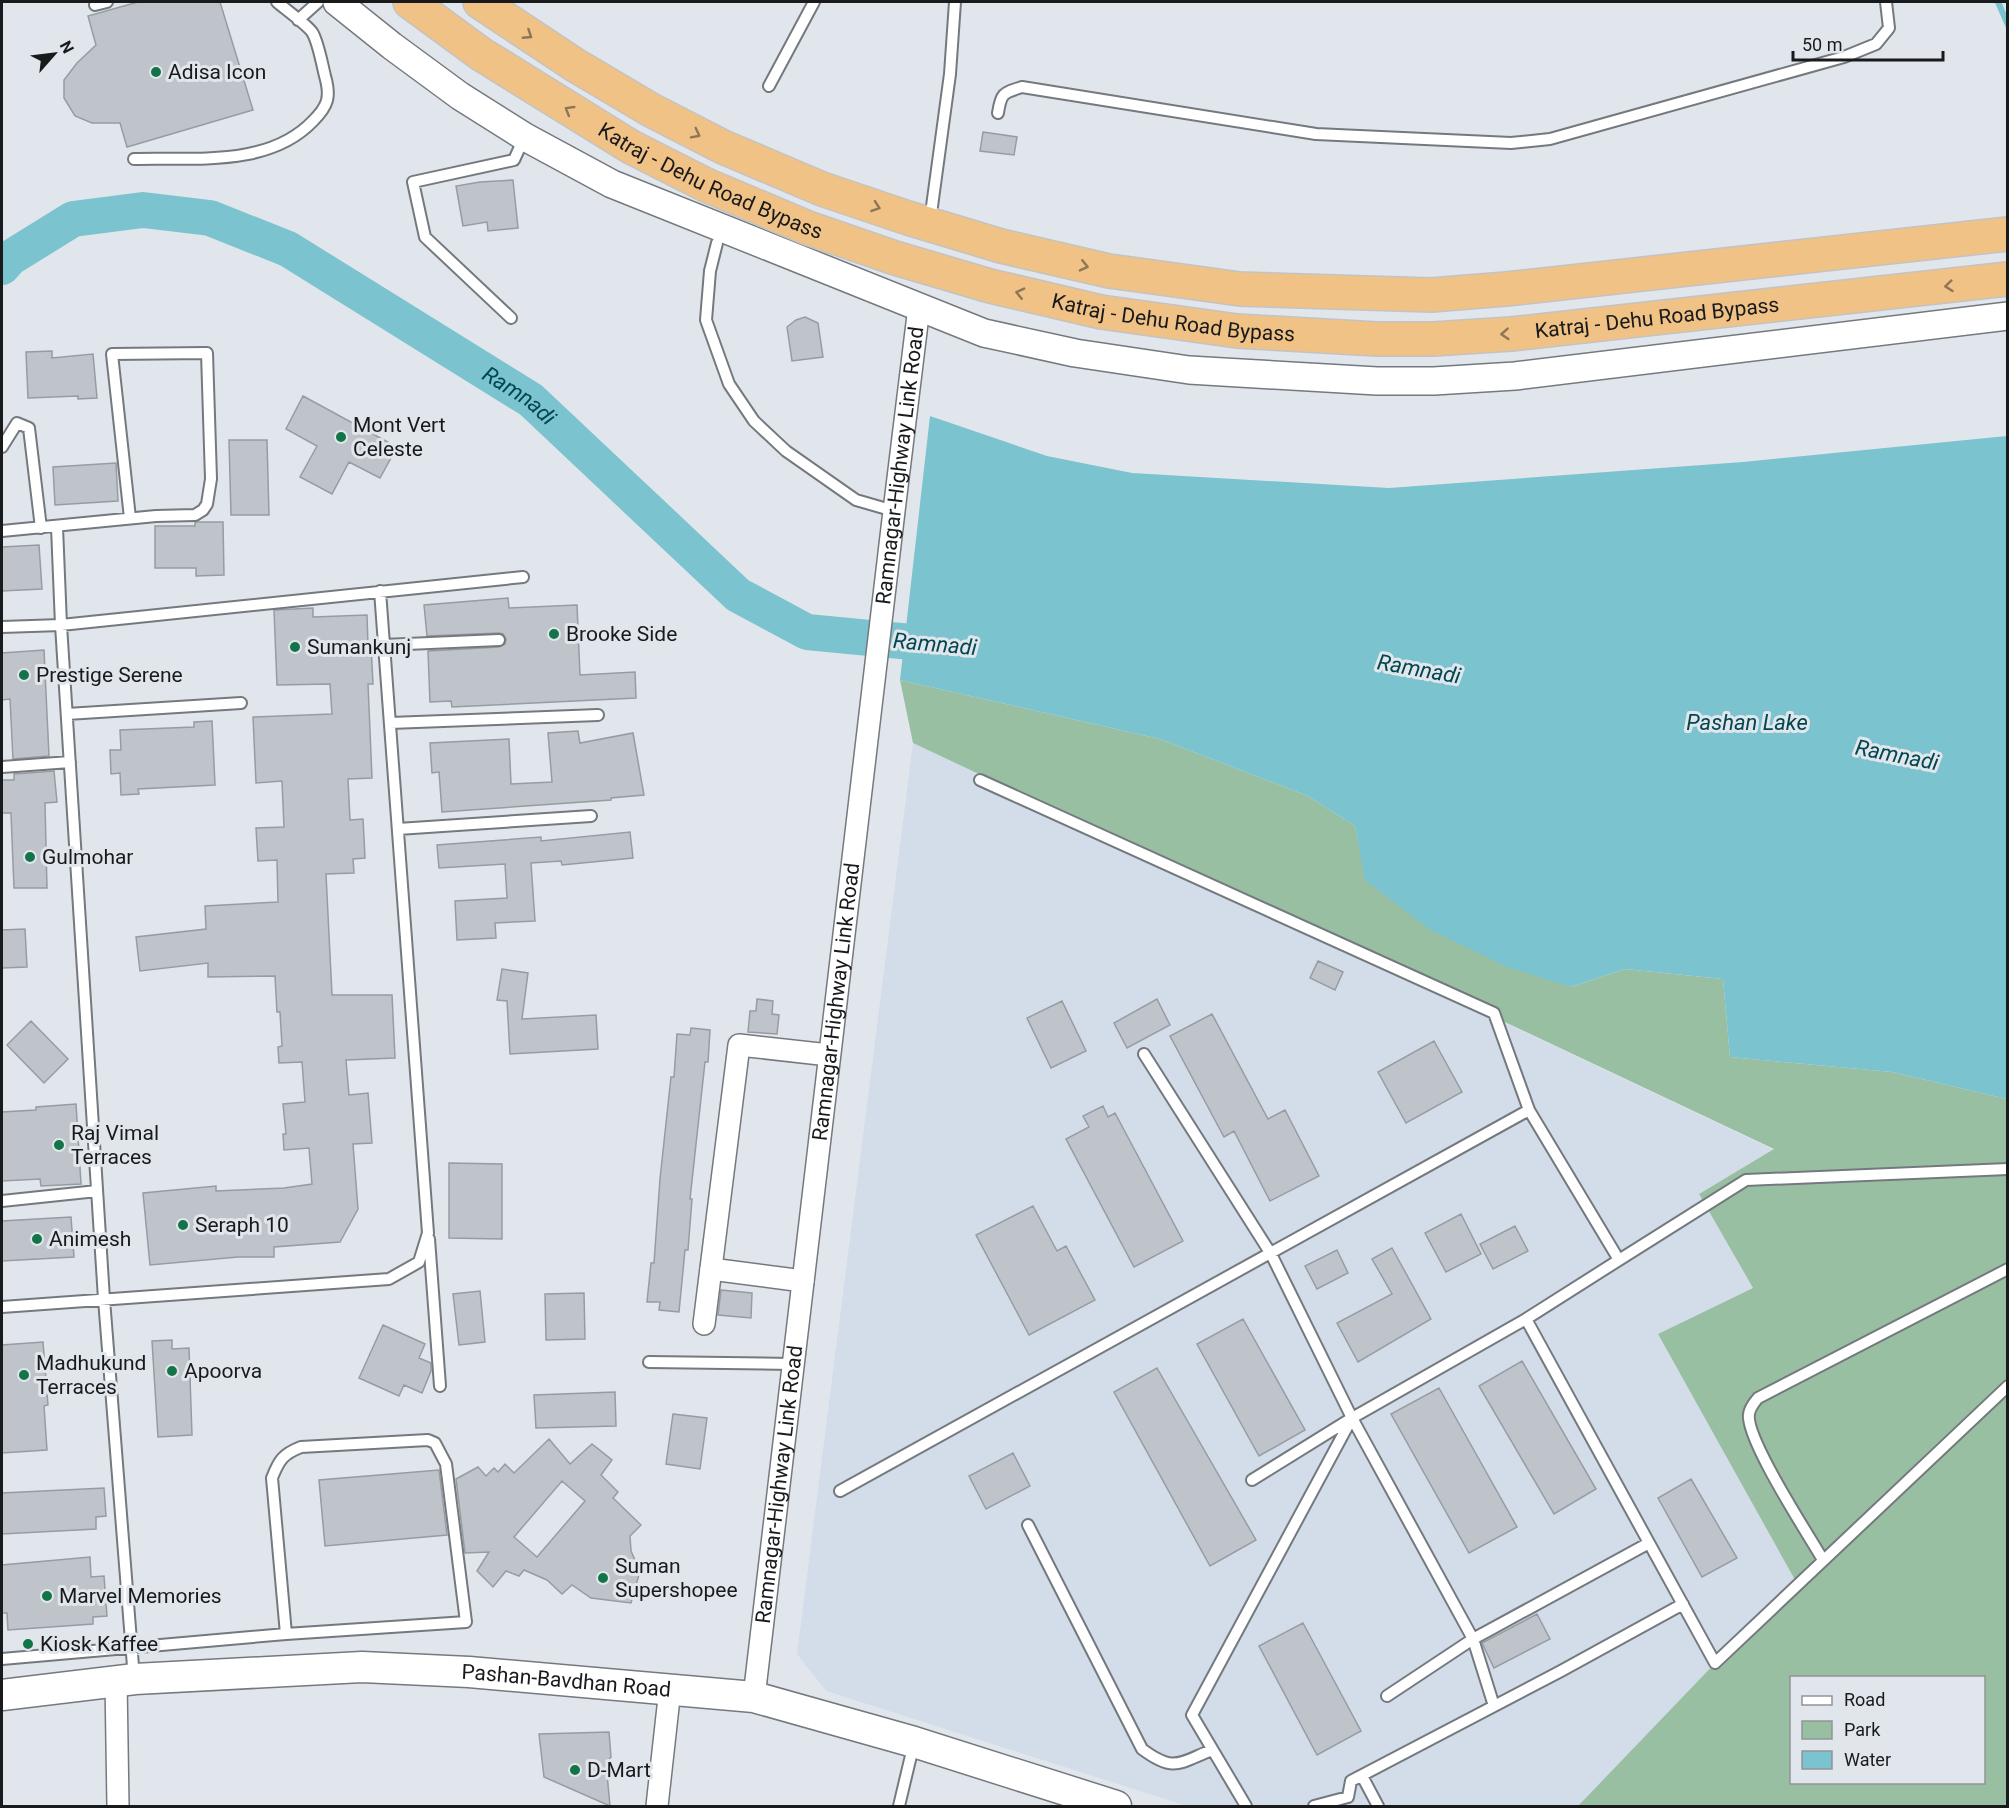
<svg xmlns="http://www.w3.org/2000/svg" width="2009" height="1808" font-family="Roboto,sans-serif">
<rect width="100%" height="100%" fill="#e1e6ec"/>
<path fill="#d3ddea" d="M 913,743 L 1774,1150 L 1699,1194 L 1753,1288 L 1658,1334 L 1795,1580 L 1578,1806 L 1187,1806 L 826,1691 L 797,1654 Z"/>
<path fill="#99bfa3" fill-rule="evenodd" d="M 900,680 L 1160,739 L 1308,796 L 1355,826 L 1366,880 L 1571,987 L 1625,969 L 1723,979 L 1730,1057 L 1892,1072 L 2007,1099 L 2007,1806 L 1578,1806 L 1795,1580 L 1658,1334 L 1753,1288 L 1699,1194 L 1774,1149 L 913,743 ZM 1792,1678 L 1984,1678 L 1984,1782 L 1792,1782 Z"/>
<path fill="#7bc3cf" d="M 930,416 L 1047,456 L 1132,473 L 1389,488 L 1743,462 L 2007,436 L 2007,1099 L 1892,1072 L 1730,1057 L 1723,979 L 1625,969 L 1571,987 L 1507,967 L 1429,929 L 1365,880 L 1355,826 L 1308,796 L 1160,739 L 900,680 Z"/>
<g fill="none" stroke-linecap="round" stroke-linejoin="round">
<path stroke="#7bc3cf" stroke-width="6" d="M 1998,2 L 2008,25"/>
<path stroke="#7bc3cf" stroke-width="36" id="s1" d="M 2,267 L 10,258 L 73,219 L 143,210 L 210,218 L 288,249 L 531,400 L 738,595 L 807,632 L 953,646"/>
</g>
<path fill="#bfc4ca" stroke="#979ca2" stroke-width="1.5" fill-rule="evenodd" d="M 138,2 L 220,2 L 253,110 L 127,147 L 120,123 L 92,123 L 75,116 L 64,98 L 64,80 L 77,63 L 96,45 L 88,16 Z
M 983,132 L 1017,137 L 1014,155 L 980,151 Z
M 513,180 L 518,228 L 488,231 L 487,222 L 463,226 L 456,186 L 480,182 Z
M 805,317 L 818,323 L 823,357 L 792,361 L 787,327 L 796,320 Z
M 52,351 L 52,358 L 93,354 L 97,398 L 78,399 L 78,396 L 28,398 L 26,352 Z
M 303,396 L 397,447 L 380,478 L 349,462 L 332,494 L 300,477 L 317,446 L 286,429 Z
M 229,440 L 267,440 L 269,515 L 231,515 Z
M 116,463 L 118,501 L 55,505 L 53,467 Z
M 195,522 L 223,522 L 224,575 L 196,576 L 196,568 L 155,568 L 155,526 L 195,526 Z
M 39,545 L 42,589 L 2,591 L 2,547 Z
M 508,598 L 509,608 L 577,605 L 580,675 L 635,672 L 636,698 L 452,707 L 451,701 L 430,702 L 428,651 L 499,647 L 505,644 L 506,639 L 503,634 L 499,633 L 427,636 L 424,605 Z
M 313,608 L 313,617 L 367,615 L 368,645 L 371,645 L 373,684 L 368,684 L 372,778 L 348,779 L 350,820 L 363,819 L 365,858 L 353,859 L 354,873 L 326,874 L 332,995 L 392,995 L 395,1058 L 346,1060 L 349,1095 L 368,1093 L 372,1143 L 353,1144 L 358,1209 L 340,1242 L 274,1247 L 274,1257 L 238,1257 L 150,1265 L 143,1193 L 216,1186 L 216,1191 L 284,1188 L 312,1184 L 309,1148 L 284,1150 L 283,1134 L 286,1134 L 283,1104 L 305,1102 L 302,1062 L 279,1063 L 278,1047 L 282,1046 L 280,1012 L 277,1012 L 275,976 L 208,977 L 208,963 L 140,971 L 136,937 L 206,929 L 205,906 L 278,902 L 277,860 L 258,861 L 256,828 L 284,827 L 282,781 L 256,783 L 253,717 L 332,714 L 330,684 L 277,685 L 274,610 Z
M 44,650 L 49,756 L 13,759 L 10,699 L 2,700 L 2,653 Z
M 212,721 L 215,785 L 138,789 L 139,794 L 121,795 L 120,773 L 111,774 L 110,750 L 121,750 L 120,730 L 194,727 L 194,722 Z
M 578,731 L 580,743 L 633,733 L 644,795 L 611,798 L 611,800 L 442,812 L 439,772 L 432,773 L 430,743 L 509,739 L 511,784 L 552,782 L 548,733 Z
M 54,771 L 57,802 L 45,803 L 47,888 L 14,888 L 11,813 L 2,813 L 2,780 L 14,780 L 14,774 Z
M 630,832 L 633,858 L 562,865 L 561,861 L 531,863 L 535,921 L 495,923 L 496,938 L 457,940 L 455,901 L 507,898 L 505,864 L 439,868 L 437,845 L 541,837 L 541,841 Z
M 25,929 L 27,967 L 2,968 L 2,930 Z
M 1318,961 L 1343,972 L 1335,990 L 1310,978 Z
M 502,969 L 528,973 L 522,1019 L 596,1015 L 598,1049 L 510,1054 L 507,1001 L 497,1000 Z
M 757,999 L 773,1001 L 772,1014 L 779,1015 L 777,1034 L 748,1032 L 750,1011 L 756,1011 Z
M 1157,999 L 1170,1025 L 1127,1048 L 1114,1023 Z
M 1062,1001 L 1086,1051 L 1051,1068 L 1027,1018 Z
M 1212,1014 L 1268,1119 L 1285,1110 L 1319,1176 L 1270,1201 L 1234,1131 L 1224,1137 L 1170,1036 Z
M 31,1021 L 68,1059 L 44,1083 L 7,1045 Z
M 691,1028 L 710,1030 L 708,1062 L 705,1062 L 690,1199 L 692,1199 L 688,1250 L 685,1250 L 679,1312 L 659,1310 L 660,1302 L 647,1302 L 651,1263 L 654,1263 L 660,1179 L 671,1077 L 674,1077 L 677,1034 L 690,1035 Z
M 1434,1041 L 1462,1092 L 1406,1123 L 1378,1072 Z
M 76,1104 L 81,1184 L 41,1186 L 40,1179 L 2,1181 L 2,1112 L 36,1110 L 36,1107 Z
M 1103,1106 L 1108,1117 L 1115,1113 L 1183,1241 L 1134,1267 L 1066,1139 L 1089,1127 L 1083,1116 Z
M 449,1163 L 502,1164 L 502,1239 L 449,1238 Z
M 1033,1206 L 1057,1251 L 1066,1246 L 1095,1300 L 1029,1335 L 976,1235 Z
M 1461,1214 L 1481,1254 L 1446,1272 L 1425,1233 Z
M 71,1217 L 74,1257 L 2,1261 L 2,1221 Z
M 1515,1226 L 1528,1251 L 1493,1269 L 1480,1244 Z
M 1392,1248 L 1431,1319 L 1358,1362 L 1337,1323 L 1392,1294 L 1372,1259 Z
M 1337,1250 L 1348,1273 L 1317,1289 L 1305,1266 Z
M 721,1290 L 752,1293 L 751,1318 L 718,1315 Z
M 480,1291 L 485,1342 L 459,1345 L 453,1294 Z
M 584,1293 L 585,1339 L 546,1340 L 545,1294 Z
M 1243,1319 L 1305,1430 L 1259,1456 L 1197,1344 Z
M 383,1325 L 425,1344 L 419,1358 L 431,1363 L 431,1371 L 422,1393 L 404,1385 L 399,1396 L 359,1378 Z
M 172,1340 L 172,1349 L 189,1348 L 192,1435 L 158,1437 L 152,1341 Z
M 43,1342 L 48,1405 L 44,1406 L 47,1450 L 2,1453 L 2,1345 Z
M 1522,1361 L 1596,1489 L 1554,1514 L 1479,1386 Z
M 1157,1368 L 1256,1540 L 1210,1566 L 1114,1392 Z
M 1439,1388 L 1517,1527 L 1469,1553 L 1391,1414 Z
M 615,1392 L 616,1426 L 536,1428 L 534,1395 Z
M 673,1414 L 707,1418 L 700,1469 L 666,1464 Z
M 549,1439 L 570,1464 L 592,1444 L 612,1460 L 601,1475 L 618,1492 L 613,1498 L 641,1525 L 630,1536 L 631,1551 L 640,1571 L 631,1603 L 591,1598 L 572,1585 L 562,1594 L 547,1580 L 524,1570 L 519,1576 L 506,1571 L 493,1587 L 477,1571 L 489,1552 L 465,1553 L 456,1479 L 478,1467 L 486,1476 L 494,1468 L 498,1472 L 505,1464 L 514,1473 ZM 562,1481 L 585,1501 L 537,1557 L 514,1537 Z
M 1013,1453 L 1030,1486 L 986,1509 L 969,1476 Z
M 439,1470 L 447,1535 L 325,1546 L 319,1480 Z
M 1691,1479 L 1737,1558 L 1702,1577 L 1658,1498 Z
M 104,1488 L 106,1516 L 96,1517 L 96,1529 L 2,1534 L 2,1493 Z
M 90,1557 L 91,1577 L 104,1576 L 107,1616 L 93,1617 L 93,1624 L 8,1630 L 7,1613 L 2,1613 L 2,1565 Z
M 1537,1614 L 1550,1639 L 1494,1668 L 1482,1643 Z
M 1303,1623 L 1361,1731 L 1317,1755 L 1259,1646 Z
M 609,1732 L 611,1757 L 606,1763 L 610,1806 L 544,1777 L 539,1734 Z"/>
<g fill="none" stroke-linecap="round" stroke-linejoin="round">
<defs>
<path id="service" d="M 95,5 L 107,2
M 298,20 L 318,2
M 769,86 L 814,2
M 998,113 C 1001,93 1003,93 1022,87 L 1316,134 L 1511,143 L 1550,139 L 1844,57 L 1876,44 L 1889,28 L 1886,2
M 134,159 C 193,157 268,168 313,121 C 328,106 331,97 325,76 C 322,64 318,41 312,32 C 306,24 285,9 277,2
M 930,221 L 950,74 L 955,2
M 717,243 L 710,271 L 706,320 L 729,384 L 754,421 L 786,451 L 856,500 L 894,511
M 511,318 L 425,237 L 413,182 L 514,160 L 524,138
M 2,447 L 17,423 L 29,428 L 41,528
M 57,527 L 61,625 L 104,1299 L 134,1679
M 2,531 L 156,516 L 195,515 L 203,510 L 207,504 L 211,479 L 207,353 L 112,354 L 130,518
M 2,627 L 61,625 L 523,577
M 384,645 L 499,640
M 67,714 L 241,703
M 390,723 L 598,715
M 2,767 L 70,762
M 980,780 L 1494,1013 L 1529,1110 L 1619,1260 L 1746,1180 L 2008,1169
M 398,829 L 591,816
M 1144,1054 L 1271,1254 L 1352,1418 L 1473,1639 L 1494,1706
M 2,1201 L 97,1191
M 429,1239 L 440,1386
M 2,1307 L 389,1279 L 419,1262 L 428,1233 L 380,591
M 1526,1319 L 1715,1663 L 2008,1386
M 649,1362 L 793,1364
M 1252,1480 L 1352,1418 L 1526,1319 L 1619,1260
M 840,1491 L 1529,1110
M 1028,1525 L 1142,1749 C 1174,1773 1179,1763 1212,1750
M 1823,1560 C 1808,1534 1745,1438 1749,1414 C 1750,1407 1754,1403 1758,1398 L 2008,1269
M 2,1659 L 286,1634 L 466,1622 L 446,1464 L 435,1443 L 428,1440 L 301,1447 C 283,1454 279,1460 272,1478 L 286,1634
M 1387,1696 L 1473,1639 L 1649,1543
M 1362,1776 L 1378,1806
M 899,1806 L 914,1743
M 1246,1806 L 1192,1715 L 1352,1418
M 1314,1806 L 1348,1797 L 1351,1781 L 1561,1671 L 1683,1604"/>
<g id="minor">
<path d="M 711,1269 L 803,1281"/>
<path d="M 704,1324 L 739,1045 L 829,1055"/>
<path d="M 116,1681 L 118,1806"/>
<path id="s2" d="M 754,1697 L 894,511 L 919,307"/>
<path d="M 657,1806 L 670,1689"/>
</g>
<path id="tertiary" d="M 337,2 L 392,46 L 460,96 L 525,137 L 612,184 L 984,333 L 1075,353 L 1189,370 L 1377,381 L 1434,381 L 1515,376 L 2008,316"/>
<g id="secondary">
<path id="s3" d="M 2,1695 L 135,1679 L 362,1667 L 469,1672 L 754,1697 L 914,1742 L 1116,1806"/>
</g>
<g id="trunk">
<path id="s4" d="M 410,2 L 481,54 L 631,147 L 706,185 L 808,228 L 895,258 L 990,286 L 1101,312 L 1237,331 L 1377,339 L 1433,339 L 1511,334 L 2008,279"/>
<path d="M 480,2 L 575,65 L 651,110 L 723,147 L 822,189 L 908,218 L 1001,246 L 1109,271 L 1240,289 L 1431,295 L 1506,289 L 2008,234"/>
</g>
</defs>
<use href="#service" stroke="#74797e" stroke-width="14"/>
<use href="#minor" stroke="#74797e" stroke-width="24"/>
<use href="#tertiary" stroke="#74797e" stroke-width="30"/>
<use href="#secondary" stroke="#74797e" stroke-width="33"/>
<use href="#trunk" stroke="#c3c3c4" stroke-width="36"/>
<use href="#service" stroke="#fff" stroke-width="10"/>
<use href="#minor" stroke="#fff" stroke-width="21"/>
<use href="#tertiary" stroke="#fff" stroke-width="27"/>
<use href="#secondary" stroke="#fff" stroke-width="30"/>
<use href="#trunk" stroke="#f0c286" stroke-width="33"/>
</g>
<defs><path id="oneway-chevron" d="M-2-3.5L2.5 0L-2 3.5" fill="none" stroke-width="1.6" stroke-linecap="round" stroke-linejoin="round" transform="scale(1.5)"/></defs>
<g stroke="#8f7656">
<use href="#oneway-chevron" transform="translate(528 35) rotate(33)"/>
<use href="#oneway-chevron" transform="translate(569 110) rotate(-149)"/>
<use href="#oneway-chevron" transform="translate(696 134) rotate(27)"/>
<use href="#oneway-chevron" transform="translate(876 207) rotate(19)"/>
<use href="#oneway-chevron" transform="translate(1084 266) rotate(13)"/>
<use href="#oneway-chevron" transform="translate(1949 286) rotate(174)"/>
<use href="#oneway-chevron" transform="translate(1020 293) rotate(-167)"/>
<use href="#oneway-chevron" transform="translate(1505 334) rotate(176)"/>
</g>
<g fill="#147449" stroke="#e1e6ec" stroke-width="2">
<circle cx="156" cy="72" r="6"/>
<circle cx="341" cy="437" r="6"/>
<circle cx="554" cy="634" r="6"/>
<circle cx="295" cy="647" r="6"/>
<circle cx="24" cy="675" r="6"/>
<circle cx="30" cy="857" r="6"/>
<circle cx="59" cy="1145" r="6"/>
<circle cx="183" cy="1225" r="6"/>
<circle cx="37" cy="1239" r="6"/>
<circle cx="172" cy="1371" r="6"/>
<circle cx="24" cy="1375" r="6"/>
<circle cx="603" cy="1578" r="6"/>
<circle cx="47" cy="1596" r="6"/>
<circle cx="28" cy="1644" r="6"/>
<circle cx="575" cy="1770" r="6"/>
</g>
<g text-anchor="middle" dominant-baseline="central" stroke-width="6" stroke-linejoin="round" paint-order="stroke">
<g font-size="21" fill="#181a1c" stroke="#e1e6ec" text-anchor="start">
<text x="168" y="72">Adisa Icon</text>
<text x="353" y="425">Mont Vert<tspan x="353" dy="24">Celeste</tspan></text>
<text x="566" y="634">Brooke Side</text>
<text x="307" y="647">Sumankunj</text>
<text x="36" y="675">Prestige Serene</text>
<text x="42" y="857">Gulmohar</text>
<text x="71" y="1133">Raj Vimal<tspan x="71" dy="24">Terraces</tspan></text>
<text x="195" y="1225">Seraph 10</text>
<text x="49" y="1239">Animesh</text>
<text x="36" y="1363">Madhukund<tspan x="36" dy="24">Terraces</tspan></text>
<text x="184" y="1371">Apoorva</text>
<text x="615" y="1566">Suman<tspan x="615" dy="24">Supershopee</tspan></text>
<text x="59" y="1596">Marvel Memories</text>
<text x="40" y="1644">Kiosk Kaffee</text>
<text x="587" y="1770">D-Mart</text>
</g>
<g font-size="21" fill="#181a1c" stroke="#e1e6ec">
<text stroke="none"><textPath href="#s4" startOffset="351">Katraj - Dehu Road Bypass</textPath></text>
<text stroke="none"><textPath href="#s4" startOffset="837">Katraj - Dehu Road Bypass</textPath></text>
<text stroke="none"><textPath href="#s4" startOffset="1323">Katraj - Dehu Road Bypass</textPath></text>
<text stroke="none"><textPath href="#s2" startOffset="1240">Ramnagar-Highway Link Road</textPath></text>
<text stroke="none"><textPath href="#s2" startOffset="700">Ramnagar-Highway Link Road</textPath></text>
<text stroke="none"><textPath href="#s2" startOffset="214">Ramnagar-Highway Link Road</textPath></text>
<text stroke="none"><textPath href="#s3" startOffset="566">Pashan-Bavdhan Road</textPath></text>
</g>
<g font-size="22" font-style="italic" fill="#024750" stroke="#e1e6ec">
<text stroke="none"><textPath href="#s1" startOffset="582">Ramnadi</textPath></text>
<text transform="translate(935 644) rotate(5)">Ramnadi</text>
<text transform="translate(1419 669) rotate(10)">Ramnadi</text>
<text x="1747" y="722">Pashan Lake</text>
<text transform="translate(1897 755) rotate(11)">Ramnadi</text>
</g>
</g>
<rect width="2009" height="1808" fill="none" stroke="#181a1c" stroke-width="6"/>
<rect x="1790" y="1676" width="195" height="108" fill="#e1e6ec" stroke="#919499" stroke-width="1.5"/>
<rect x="1802" y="1696" width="30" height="9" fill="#ffffff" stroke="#919499" stroke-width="1.5"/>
<text x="1844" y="1706" font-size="18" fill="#181a1c">Road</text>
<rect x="1802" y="1721" width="30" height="18" fill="#99bfa3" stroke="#919499" stroke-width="1.5"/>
<text x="1844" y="1736" font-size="18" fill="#181a1c">Park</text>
<rect x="1802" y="1751" width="30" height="18" fill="#7bc3cf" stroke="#919499" stroke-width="1.5"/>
<text x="1844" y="1766" font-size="18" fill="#181a1c">Water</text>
<g transform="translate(54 54) rotate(62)" stroke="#e1e6ec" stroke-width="4.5" paint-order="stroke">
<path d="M0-4.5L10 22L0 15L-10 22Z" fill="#181a1c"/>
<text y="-9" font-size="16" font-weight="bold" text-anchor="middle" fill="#181a1c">N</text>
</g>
<path d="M1793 51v9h150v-9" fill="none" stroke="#181a1c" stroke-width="3"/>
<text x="1802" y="51" font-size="18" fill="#181a1c" stroke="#e1e6ec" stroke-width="4.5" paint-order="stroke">50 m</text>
</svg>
